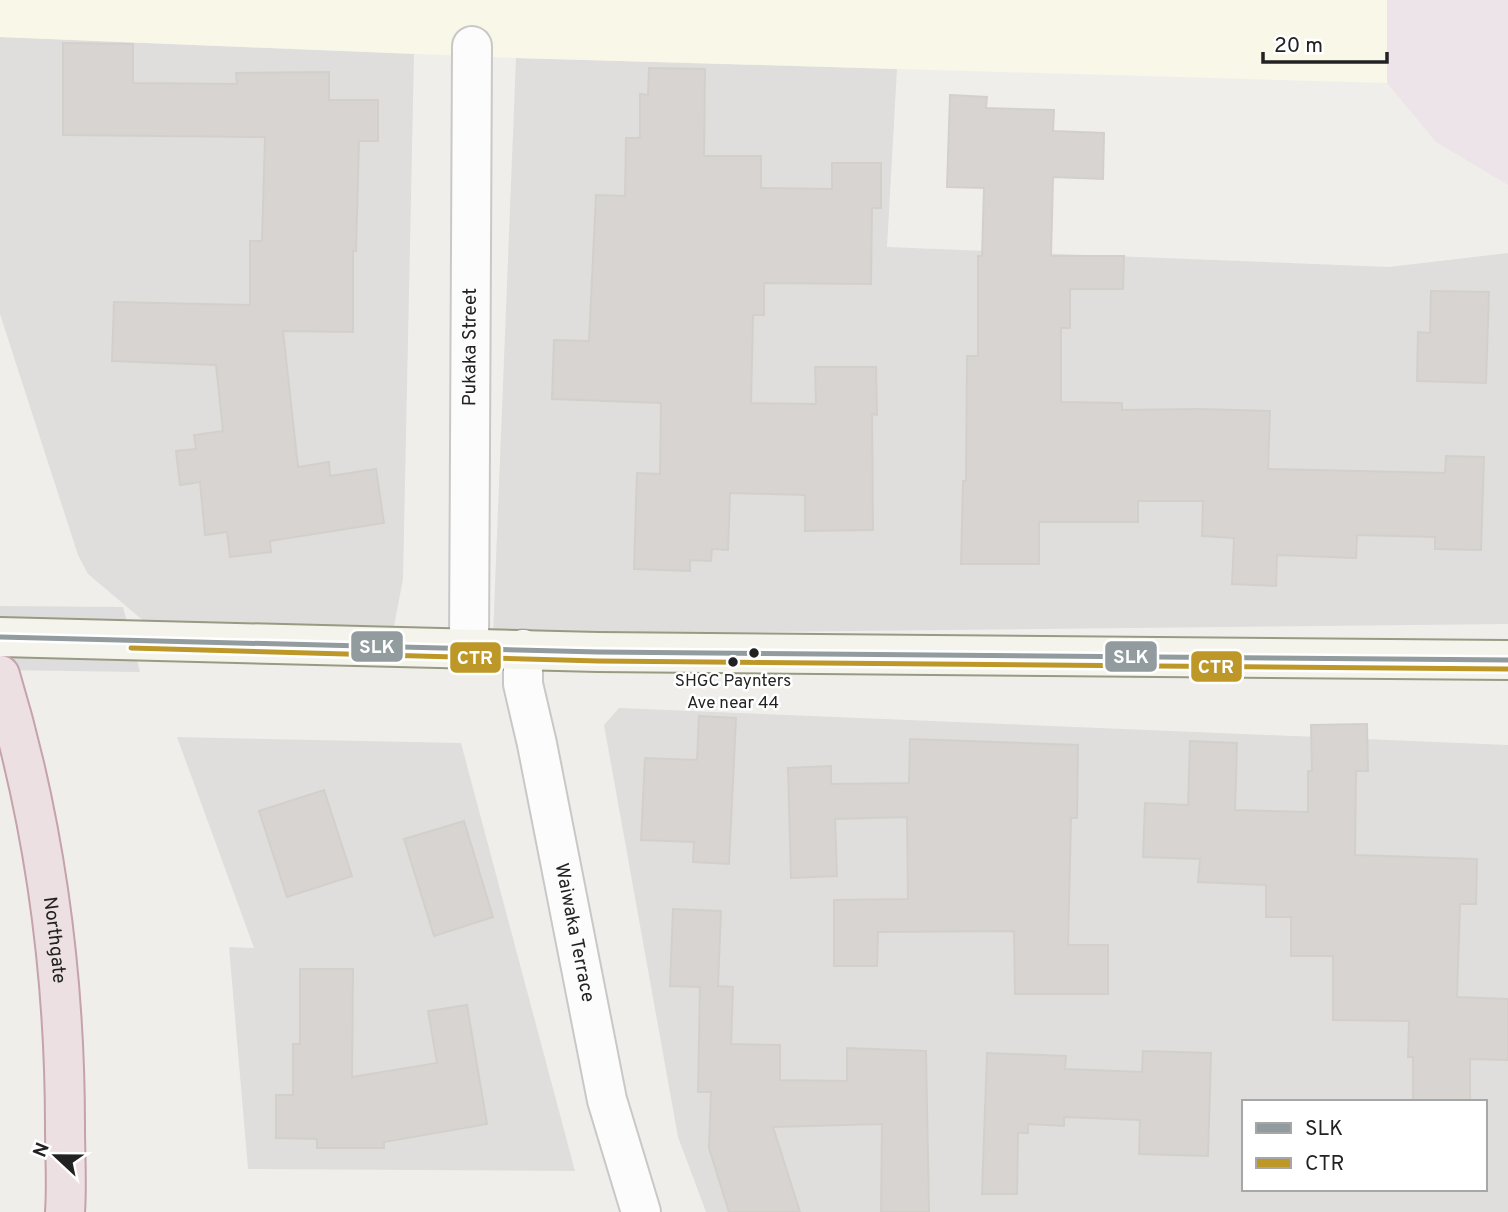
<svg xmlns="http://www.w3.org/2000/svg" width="1508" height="1212" font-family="Overpass,sans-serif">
<rect width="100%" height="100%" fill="#f0eeeb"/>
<path fill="#dfdedc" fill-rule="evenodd" d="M 0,37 L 414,54 L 403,579 L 394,626 L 145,622 L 88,574 L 78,555 L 0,314 Z
M 516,58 L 897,69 L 887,247 L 1389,267 L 1508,253 L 1508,624 L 493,635 Z
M 619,708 L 1508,745 L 1508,1212 L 706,1212 L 678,1137 L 604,725 ZM 1244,1102 L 1485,1102 L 1485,1189 L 1244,1189 Z
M 177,737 L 461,743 L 575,1171 L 248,1169 L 229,947 L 254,948 Z"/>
<path fill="#ede4e9" d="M 1387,0 L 1508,0 L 1508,185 L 1436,142 L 1387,83 Z"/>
<path fill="#f8f7e8" d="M 0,0 L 1387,0 L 1387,83 L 516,58 L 0,37 Z"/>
<path fill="#dedddd" d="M 0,606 L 123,607 L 140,672 L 0,670 Z"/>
<path fill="#d7d4d2" stroke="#d3d0cc" stroke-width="2" d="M 63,43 L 133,44 L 133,83 L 237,84 L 236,73 L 329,72 L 329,100 L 378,100 L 378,141 L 359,141 L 356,251 L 353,251 L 353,332 L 283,331 L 298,467 L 329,462 L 330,476 L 376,469 L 384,523 L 270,541 L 271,552 L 230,557 L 227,532 L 205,535 L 200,482 L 180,485 L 176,451 L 196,449 L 194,435 L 223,431 L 216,365 L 112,361 L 114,302 L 250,305 L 250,241 L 262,241 L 265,137 L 63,135 Z
M 649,68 L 705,69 L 704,156 L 761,156 L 761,188 L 832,189 L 832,163 L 881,163 L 881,208 L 872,208 L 871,284 L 764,283 L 764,315 L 753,315 L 751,403 L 816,404 L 815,367 L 876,367 L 877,415 L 872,414 L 873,530 L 805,531 L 805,495 L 730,493 L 728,550 L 712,549 L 711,561 L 690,560 L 690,571 L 634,569 L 637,473 L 660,474 L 661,403 L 552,399 L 554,340 L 589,341 L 596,195 L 625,196 L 626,138 L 640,138 L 640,94 L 648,95 Z
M 950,95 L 987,97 L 986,108 L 1054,110 L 1053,131 L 1104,133 L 1103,179 L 1053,177 L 1051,256 L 1124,256 L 1123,289 L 1070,289 L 1070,328 L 1061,328 L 1061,402 L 1122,403 L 1122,410 L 1199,409 L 1270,411 L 1268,469 L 1445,473 L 1446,456 L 1484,457 L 1481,550 L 1435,549 L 1435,537 L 1357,535 L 1356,558 L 1277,555 L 1276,586 L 1232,584 L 1234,538 L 1202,536 L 1203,501 L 1138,501 L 1138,522 L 1039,522 L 1039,564 L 961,564 L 963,481 L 966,481 L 967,356 L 978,356 L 978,256 L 982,256 L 984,188 L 947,187 Z
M 1431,291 L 1489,292 L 1486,383 L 1417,381 L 1418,332 L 1430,333 Z
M 699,716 L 736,718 L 729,864 L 693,862 L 694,842 L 641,840 L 645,758 L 697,760 Z
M 1367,724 L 1368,771 L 1356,771 L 1355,855 L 1477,859 L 1476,904 L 1460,904 L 1457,997 L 1508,999 L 1508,1060 L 1470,1059 L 1470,1102 L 1413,1102 L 1413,1057 L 1408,1057 L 1409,1021 L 1333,1020 L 1333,956 L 1291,956 L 1291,917 L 1266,917 L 1266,885 L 1198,882 L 1200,859 L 1143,857 L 1145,803 L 1188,805 L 1190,741 L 1237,743 L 1235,810 L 1308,812 L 1308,771 L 1312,771 L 1311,725 Z
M 910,739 L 1078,745 L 1077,818 L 1071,818 L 1068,945 L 1108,945 L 1108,994 L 1015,994 L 1014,931 L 878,932 L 877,966 L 834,966 L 834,900 L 908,899 L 907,817 L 835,819 L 837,876 L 791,878 L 788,768 L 831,766 L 831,784 L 909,783 Z
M 324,790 L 352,876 L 287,897 L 259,811 Z
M 464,821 L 493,917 L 434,936 L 404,839 Z
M 673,909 L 721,911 L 718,986 L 733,987 L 731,1044 L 780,1045 L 780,1080 L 847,1081 L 847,1048 L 926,1051 L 929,1212 L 881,1212 L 882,1124 L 773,1127 L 800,1212 L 729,1212 L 709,1148 L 711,1092 L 698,1092 L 700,987 L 670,986 Z
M 300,969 L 353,969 L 352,1077 L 437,1063 L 428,1011 L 467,1005 L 487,1124 L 384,1142 L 384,1148 L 317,1148 L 317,1139 L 276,1138 L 276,1095 L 293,1095 L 293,1044 L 300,1044 Z
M 1143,1051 L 1211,1053 L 1208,1156 L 1139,1154 L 1140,1120 L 1064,1117 L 1064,1126 L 1028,1124 L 1028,1133 L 1018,1133 L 1017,1194 L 982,1194 L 987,1053 L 1066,1056 L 1065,1069 L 1142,1072 Z"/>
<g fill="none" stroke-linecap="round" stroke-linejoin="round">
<defs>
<g id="street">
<path id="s1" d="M 469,648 L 472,46"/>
<path id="s2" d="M 523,649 L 523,684 L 537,744 L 607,1100 L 641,1212"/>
</g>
<path id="secondary" d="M 0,637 L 598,652 L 1508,660"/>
<g id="highway">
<path id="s3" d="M 0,675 C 44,820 65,975 65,1127 C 65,1155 67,1184 65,1212"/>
</g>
</defs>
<use href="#street" stroke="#c9c8c7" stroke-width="42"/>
<use href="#secondary" stroke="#999a82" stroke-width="42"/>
<use href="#highway" stroke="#c5a2ac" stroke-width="42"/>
<use href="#street" stroke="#fdfcfc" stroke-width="38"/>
<use href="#secondary" stroke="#f4f4ed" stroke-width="38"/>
<use href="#highway" stroke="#ece0e2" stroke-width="38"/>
<defs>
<path id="bus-1" d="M 0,637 L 598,652 L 1508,660"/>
<path id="bus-2" d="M 131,648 L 598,661 L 1508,669"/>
</defs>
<use href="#bus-1" stroke="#fff" stroke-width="10"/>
<use href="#bus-2" stroke="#fff" stroke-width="10"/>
<use href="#bus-1" stroke="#929b9d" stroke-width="5"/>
<use href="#bus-2" stroke="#bd9829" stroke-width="5"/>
</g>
<g fill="#222" stroke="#fff" stroke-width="2.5">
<circle cx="754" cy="653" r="6"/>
<circle cx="733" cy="662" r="6"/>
</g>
<g text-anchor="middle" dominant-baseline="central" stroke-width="5" stroke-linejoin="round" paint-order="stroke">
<g font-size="17" fill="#222" stroke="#fff">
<text x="733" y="682">SHGC Paynters<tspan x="733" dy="22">Ave near 44</tspan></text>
</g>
<g font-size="19" fill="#222" stroke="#fff">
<text stroke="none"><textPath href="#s1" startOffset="301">Pukaka Street</textPath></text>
<text stroke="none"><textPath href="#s2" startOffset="289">Waiwaka Terrace</textPath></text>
<text stroke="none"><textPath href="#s3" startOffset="271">Northgate</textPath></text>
</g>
</g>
<g stroke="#fff" stroke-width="2.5">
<rect x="350" y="630" width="54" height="33" rx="7" fill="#929b9d"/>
<rect x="1104" y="640" width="54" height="33" rx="7" fill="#929b9d"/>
<rect x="449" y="641" width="53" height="33" rx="7" fill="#bd9829"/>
<rect x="1190" y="650" width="53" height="33" rx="7" fill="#bd9829"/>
</g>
<g font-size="19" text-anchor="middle" font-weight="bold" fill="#fff">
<text x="377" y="653">SLK</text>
<text x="1131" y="663">SLK</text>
<text x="475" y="664">CTR</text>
<text x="1216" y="673">CTR</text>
</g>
<rect x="1242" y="1100" width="245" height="91" fill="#ffffff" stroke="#a7a7a7" stroke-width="2"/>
<rect x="1256" y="1123" width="35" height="10" fill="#929b9d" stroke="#a7a7a7" stroke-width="2"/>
<text x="1305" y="1135" font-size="21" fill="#222222">SLK</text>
<rect x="1256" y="1158" width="35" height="10" fill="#bd9829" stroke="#a7a7a7" stroke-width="2"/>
<text x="1305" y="1170" font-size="21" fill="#222222">CTR</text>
<g transform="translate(56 1156) rotate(292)" stroke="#ffffff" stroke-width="5" paint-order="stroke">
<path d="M0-5L12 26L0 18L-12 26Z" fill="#222222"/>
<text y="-10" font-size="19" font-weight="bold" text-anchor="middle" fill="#222222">N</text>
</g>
<path d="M1263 52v10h124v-10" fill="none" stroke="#222222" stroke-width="3.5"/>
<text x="1274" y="52" font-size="21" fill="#222222" stroke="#ffffff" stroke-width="5" paint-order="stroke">20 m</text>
</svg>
